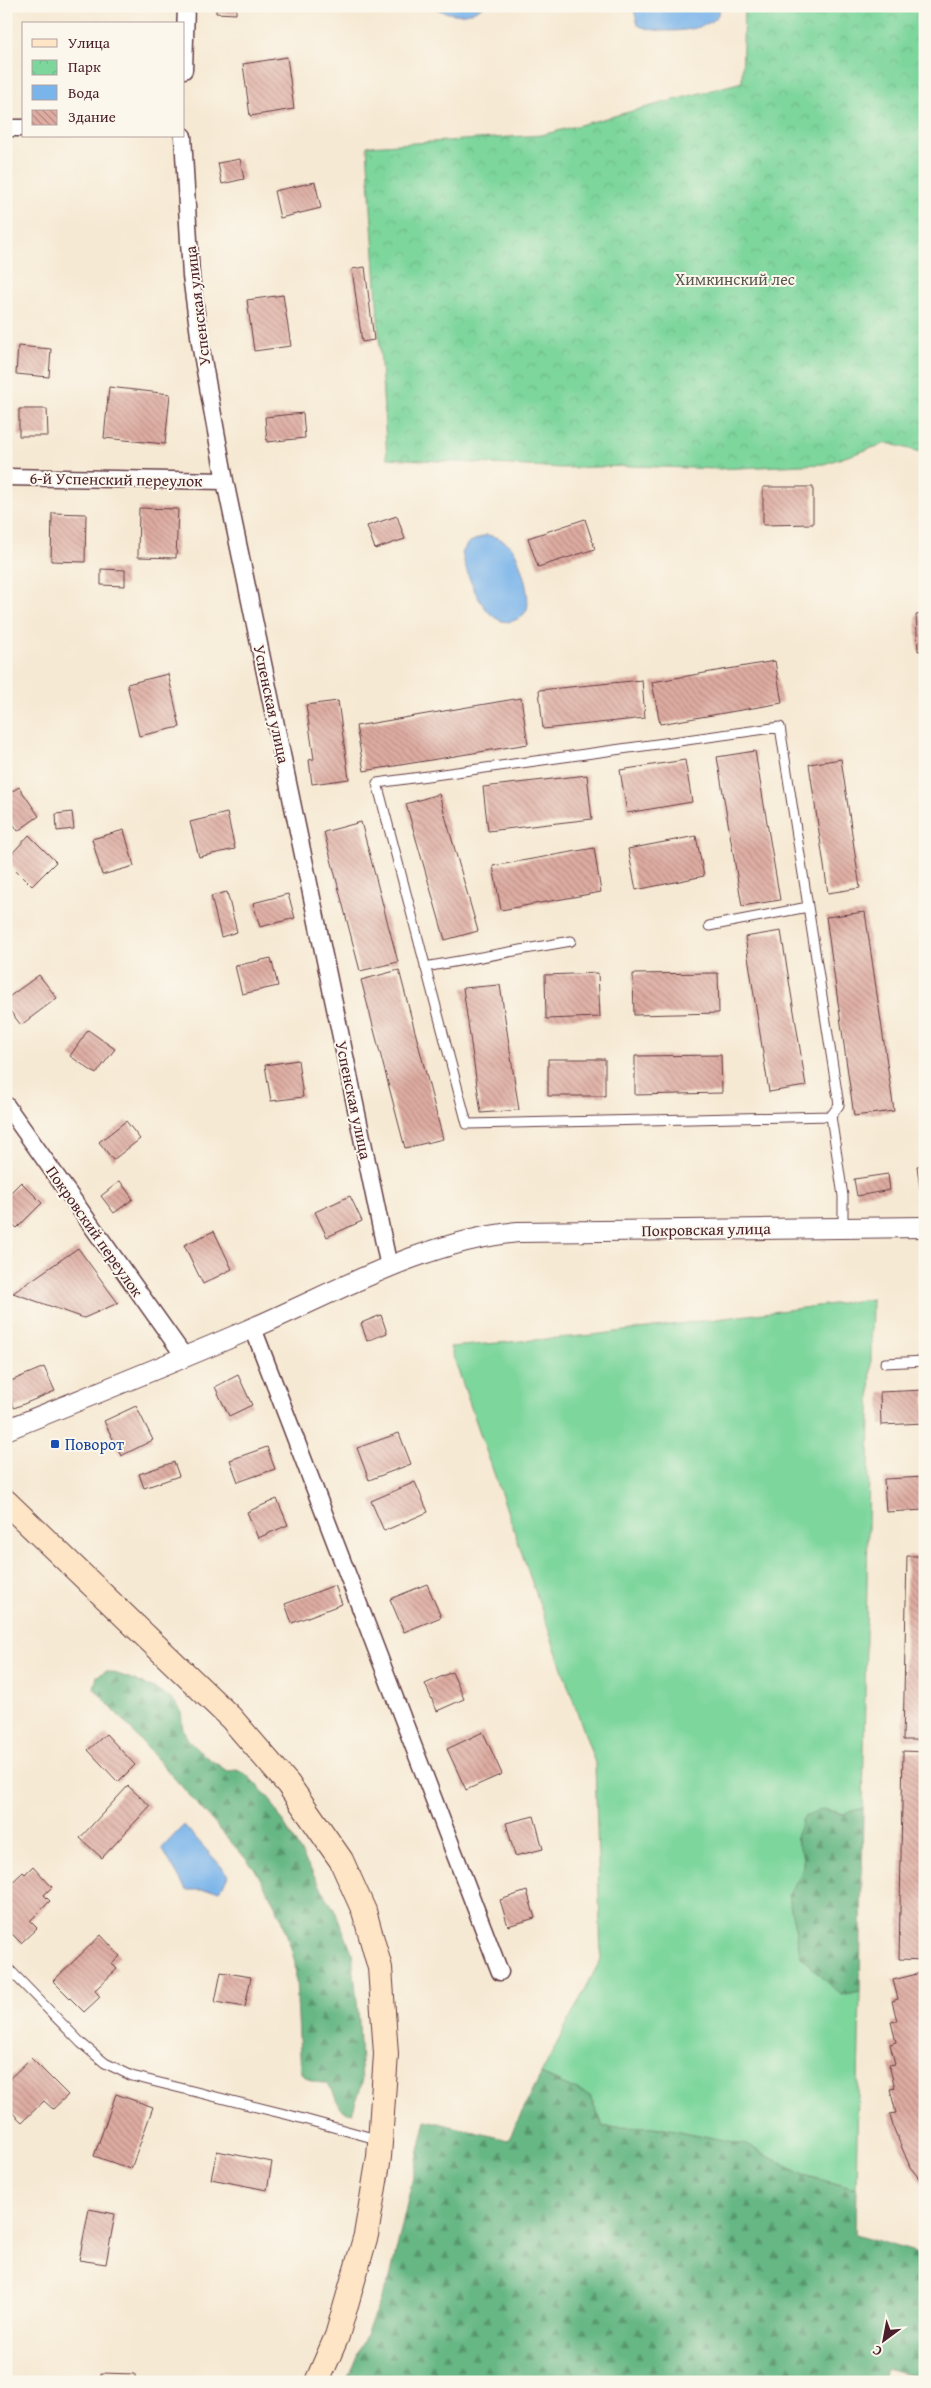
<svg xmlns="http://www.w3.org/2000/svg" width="931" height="2388" font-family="'Gentium Book Plus',serif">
<defs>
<pattern id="forest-firs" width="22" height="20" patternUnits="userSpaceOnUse" patternTransform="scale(1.25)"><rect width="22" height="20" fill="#66b784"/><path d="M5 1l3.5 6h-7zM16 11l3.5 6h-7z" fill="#56946c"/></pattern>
<pattern id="park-crowns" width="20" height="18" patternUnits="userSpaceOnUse" patternTransform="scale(1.25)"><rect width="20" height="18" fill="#7dd69c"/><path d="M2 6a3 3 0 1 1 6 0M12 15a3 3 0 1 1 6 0" fill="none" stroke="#6eb787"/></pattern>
<pattern id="building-back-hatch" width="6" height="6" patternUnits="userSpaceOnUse" patternTransform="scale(1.25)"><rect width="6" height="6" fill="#deaca1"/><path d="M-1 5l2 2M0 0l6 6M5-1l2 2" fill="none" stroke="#b68b83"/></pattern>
</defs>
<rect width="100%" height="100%" fill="#fbf7ec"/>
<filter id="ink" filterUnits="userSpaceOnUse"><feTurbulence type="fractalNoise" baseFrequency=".02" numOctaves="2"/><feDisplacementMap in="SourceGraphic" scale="10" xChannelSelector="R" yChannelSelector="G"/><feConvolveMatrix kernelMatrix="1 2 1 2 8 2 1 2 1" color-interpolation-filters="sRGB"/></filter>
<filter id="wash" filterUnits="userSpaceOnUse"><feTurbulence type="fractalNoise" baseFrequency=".0096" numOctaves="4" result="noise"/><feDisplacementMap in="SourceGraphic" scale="20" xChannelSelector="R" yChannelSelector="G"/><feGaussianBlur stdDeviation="1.12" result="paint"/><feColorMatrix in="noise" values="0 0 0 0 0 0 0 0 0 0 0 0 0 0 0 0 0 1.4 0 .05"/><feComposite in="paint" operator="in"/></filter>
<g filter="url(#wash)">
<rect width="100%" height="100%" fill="#f6e9d3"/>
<path fill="#7dd69c" stroke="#647a64" d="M 872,1299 L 863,1808 L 843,1814 L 823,1809 L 796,1837 C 808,1865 805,1871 788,1895 L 841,1995 L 860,1991 L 856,2189 L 803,2175 L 747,2145 L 665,2128 L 603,2127 L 590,2096 L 541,2074 L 601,1959 L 595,1763 L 450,1347 L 593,1335 Z"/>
<path fill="url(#forest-firs)" stroke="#586b58" d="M 106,1671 C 122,1674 170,1693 178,1706 C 183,1712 181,1721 183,1728 C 188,1748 212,1760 227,1771 L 237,1770 L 247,1775 L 269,1798 L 336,1913 L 352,1952 L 359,2022 L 362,2084 L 352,2113 L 342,2110 C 336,2101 335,2092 327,2083 C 315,2083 309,2081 301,2073 L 295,1962 L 282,1918 L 255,1869 L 94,1688 L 97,1676 Z
M 863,1808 L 860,1991 L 841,1995 L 801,1957 L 788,1895 C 805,1870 808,1865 796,1837 L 803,1818 L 823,1809 L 843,1814 Z
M 541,2074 L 590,2096 L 603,2127 L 665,2128 L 747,2145 L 803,2175 L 856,2189 L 855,2234 L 925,2255 L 925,2379 L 886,2369 L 882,2382 L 346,2382 L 390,2278 L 426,2120 L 508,2140 Z"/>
<path fill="url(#park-crowns)" stroke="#647a64" d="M 744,6 L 925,6 L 925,453 L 887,443 L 824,464 L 718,469 L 631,466 L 562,468 L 387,458 L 367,146 L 542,135 L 742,82 Z"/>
<path fill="#79b4ea" stroke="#626a8a" d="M 431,6 L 483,6 C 466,19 448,15 431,6 Z
M 633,6 L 720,6 C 722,33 656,36 638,25 Z
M 486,535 C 495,536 508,541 513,549 C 520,560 531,596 527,609 C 525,615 518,619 513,621 C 485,629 466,574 462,553 L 468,543 Z
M 184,1825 L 229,1875 L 220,1890 L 186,1890 L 162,1848 Z"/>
<g id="blocks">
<path fill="url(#building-back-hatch)" d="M 216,6 L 236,6 L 236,14 L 216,13 Z
M 287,57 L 294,109 L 250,116 L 243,64 Z
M 240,159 L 244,179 L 222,184 L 218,163 Z
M 6,171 L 12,172 L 7,198 L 6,198 Z
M 315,182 L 321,208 L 280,218 L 274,191 Z
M 365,267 L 374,340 L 362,342 L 352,269 Z
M 283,295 L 291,346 L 254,351 L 247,300 Z
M 18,346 L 51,349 L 49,377 L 16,374 Z
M 109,387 L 170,394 L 165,444 L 104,438 Z
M 19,409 L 47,409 L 48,436 L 19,436 Z
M 303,413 L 305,438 L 267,442 L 265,417 Z
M 763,487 L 813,487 L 813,524 L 763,525 Z
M 139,508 L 178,509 L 176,558 L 138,557 Z
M 52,513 L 86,514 L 85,562 L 51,561 Z
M 397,516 L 405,539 L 375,549 L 367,526 Z
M 585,519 L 595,549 L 538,567 L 528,538 Z
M 101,569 L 125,570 L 125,586 L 101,585 Z
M 925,614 L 925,650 L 918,651 L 916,615 Z
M 775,661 L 782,703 L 660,724 L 652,682 Z
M 168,674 L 180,727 L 139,736 L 127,684 Z
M 642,680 L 645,718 L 543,729 L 539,690 Z
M 521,698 L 528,744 L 364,771 L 356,726 Z
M 338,701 L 349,779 L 312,784 L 309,760 L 314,759 L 306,705 Z
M 755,751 L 780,900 L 742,906 L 717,757 Z
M 841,759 L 860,888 L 828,893 L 809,764 Z
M 685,760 L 692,802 L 627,813 L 620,770 Z
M 587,775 L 592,819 L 488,831 L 483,787 Z
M 19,787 L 39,816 L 18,831 L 6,813 L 6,795 Z
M 439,794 L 478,931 L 445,940 L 406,804 Z
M 72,812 L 74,829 L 57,831 L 56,814 Z
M 227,813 L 235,849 L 199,857 L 190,822 Z
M 361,822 L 398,962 L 360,971 L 324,832 Z
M 124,830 L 134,866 L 102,875 L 92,839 Z
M 29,835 L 56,862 L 32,886 L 6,860 Z
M 696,836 L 704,876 L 636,890 L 628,849 Z
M 594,848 L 601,892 L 501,910 L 493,866 Z
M 227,892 L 237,932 L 221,937 L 211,896 Z
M 288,894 L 295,918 L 260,927 L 253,903 Z
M 865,912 L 894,1111 L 854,1116 L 826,917 Z
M 781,931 L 806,1086 L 769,1092 L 745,937 Z
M 271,958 L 278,986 L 242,994 L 235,966 Z
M 399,970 L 443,1139 L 405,1148 L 361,980 Z
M 598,973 L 600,1017 L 546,1019 L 545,975 Z
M 718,973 L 719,1013 L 634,1015 L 633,974 Z
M 39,975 L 57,998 L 21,1025 L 6,1006 L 6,999 Z
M 500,985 L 519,1110 L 481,1113 L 463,988 Z
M 88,1030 L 115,1049 L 96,1074 L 70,1056 Z
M 721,1055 L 722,1093 L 635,1095 L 635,1056 Z
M 548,1059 L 605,1059 L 605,1096 L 548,1096 Z
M 298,1060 L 303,1097 L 271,1101 L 265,1065 Z
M 126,1121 L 140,1139 L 113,1160 L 99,1142 Z
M 925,1165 L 925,1188 L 920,1189 L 917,1166 Z
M 888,1174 L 890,1190 L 857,1196 L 854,1179 Z
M 120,1181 L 133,1199 L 114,1213 L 101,1196 Z
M 21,1182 L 42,1203 L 17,1228 L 6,1218 L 6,1197 Z
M 350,1196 L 362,1221 L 327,1237 L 315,1212 Z
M 214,1231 L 232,1269 L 203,1284 L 184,1245 Z
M 78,1248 L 118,1303 L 84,1318 L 13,1293 Z
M 381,1315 L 387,1333 L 367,1341 L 361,1323 Z
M 44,1367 L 55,1391 L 14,1408 L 6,1389 L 6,1383 Z
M 238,1375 L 252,1405 L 229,1416 L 215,1387 Z
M 925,1390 L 925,1423 L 881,1425 L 880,1392 Z
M 136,1406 L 153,1440 L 121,1456 L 104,1421 Z
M 399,1433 L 411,1464 L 369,1480 L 357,1448 Z
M 267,1447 L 275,1469 L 238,1482 L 230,1460 Z
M 174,1462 L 179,1476 L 144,1488 L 139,1474 Z
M 925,1477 L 925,1510 L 886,1512 L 884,1479 Z
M 415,1482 L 428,1512 L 384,1531 L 371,1501 Z
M 277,1499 L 288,1525 L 258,1538 L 247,1512 Z
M 907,1556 L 925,1556 L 925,1740 L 903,1740 Z
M 427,1584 L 441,1617 L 404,1632 L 390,1599 Z
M 335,1585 L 342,1604 L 292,1623 L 285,1604 Z
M 452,1672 L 464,1699 L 437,1711 L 425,1684 Z
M 483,1732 L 502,1774 L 466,1790 L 447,1749 Z
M 106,1734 L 135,1765 L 118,1782 L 88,1750 Z
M 903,1751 L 925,1752 L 925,1960 L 899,1959 Z
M 128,1786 L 150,1806 L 102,1858 L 80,1838 Z
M 534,1816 L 543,1849 L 515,1856 L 506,1823 Z
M 33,1866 L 52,1887 L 44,1895 L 50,1901 L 30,1921 L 37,1928 L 21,1943 L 6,1928 L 6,1888 L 23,1872 L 25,1874 Z
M 527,1891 L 535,1918 L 508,1926 L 500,1900 Z
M 101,1935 L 120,1956 L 112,1964 L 117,1969 L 95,1990 L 100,1997 L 84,2012 L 53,1981 Z
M 221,1972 L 251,1977 L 245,2007 L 215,2002 Z
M 925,1972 L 925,2082 L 923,2082 L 925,2091 L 925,2186 L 910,2167 L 894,2129 L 890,2114 L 896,2113 L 890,2089 L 895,2088 L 889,2065 L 895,2064 L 890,2044 L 896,2042 L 891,2022 L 897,2021 L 892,2001 L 898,1999 L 893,1980 Z
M 31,2058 L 68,2095 L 53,2109 L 44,2101 L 22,2122 L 6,2107 L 6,2082 Z
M 116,2094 L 153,2107 L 131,2169 L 94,2156 Z
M 217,2151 L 272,2162 L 267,2190 L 211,2179 Z
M 89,2209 L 115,2214 L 106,2264 L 79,2260 Z
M 101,2373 L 135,2374 L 135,2382 L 101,2382 Z"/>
</g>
</g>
<g filter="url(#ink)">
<use href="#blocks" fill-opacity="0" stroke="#643d44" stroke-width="1"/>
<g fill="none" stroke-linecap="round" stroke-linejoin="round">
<defs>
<path id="service" d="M 709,926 L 808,907
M 425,967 L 571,941
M 831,1116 L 467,1124 L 377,783 L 780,727 L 839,1105 L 831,1116 L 843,1196 L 843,1227
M 885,1363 L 925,1361
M 6,1966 L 81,2043 L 105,2063 L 132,2076 L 289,2115 L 380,2140"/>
<path id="minor" d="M 184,70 L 186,6
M 6,128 L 24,128
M 183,136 L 191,276 L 200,343 L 225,481 L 389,1267
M 6,477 L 225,481
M 6,1105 L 184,1356
M 253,1328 L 500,1972"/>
<path id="tertiary" d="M 6,1430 C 89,1396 173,1363 255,1327 C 340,1290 425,1241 518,1232 L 925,1227"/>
<path id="secondary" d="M 6,1502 L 231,1718 L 288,1784 L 341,1860 L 364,1911 L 380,1968 L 386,2054 L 379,2157 L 366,2235 L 337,2336 L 317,2382"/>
</defs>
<use href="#service" stroke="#643d44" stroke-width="11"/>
<use href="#minor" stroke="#643d44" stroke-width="19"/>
<use href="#tertiary" stroke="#643d44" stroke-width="22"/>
<use href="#secondary" stroke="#643d44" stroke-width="26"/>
<use href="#service" stroke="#fff" stroke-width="9"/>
<use href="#minor" stroke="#fff" stroke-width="16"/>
<use href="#tertiary" stroke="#fff" stroke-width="20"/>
<use href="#secondary" stroke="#fde5c5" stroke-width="24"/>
</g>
</g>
<rect fill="#1a4fb4" stroke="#fbf7ec" stroke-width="2" x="50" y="1439" width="10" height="10" rx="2.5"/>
<g text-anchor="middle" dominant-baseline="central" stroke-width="4" stroke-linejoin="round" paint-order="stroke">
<g font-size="16" fill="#59564d" stroke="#fbf7ec">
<text x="735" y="279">Химкинский лес</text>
</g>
<g font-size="16" fill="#4a1f2b" stroke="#fbf7ec">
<text transform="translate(197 306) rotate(-97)">Успенская улица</text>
<text transform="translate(116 479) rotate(1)">6-й Успенский переулок</text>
<text transform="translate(272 704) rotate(78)">Успенская улица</text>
<text transform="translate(354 1100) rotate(78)">Успенская улица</text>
<text transform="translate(706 1229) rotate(-1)">Покровская улица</text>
<text transform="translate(95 1231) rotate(55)">Покровский переулок</text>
</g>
<g font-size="16" fill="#164399" stroke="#fbf7ec" text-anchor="start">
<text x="65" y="1444">Поворот</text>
</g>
</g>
<rect width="931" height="2388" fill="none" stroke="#fbf7ec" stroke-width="25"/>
<rect x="22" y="22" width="162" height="115" fill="#fbf7ec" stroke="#b4a19f"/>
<rect x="32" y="39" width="25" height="8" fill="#fde5c5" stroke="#b4a19f"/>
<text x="68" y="48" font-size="15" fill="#4a1f2b">Улица</text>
<rect x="32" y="60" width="25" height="15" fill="url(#park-crowns)" stroke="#b4a19f"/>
<text x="68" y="72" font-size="15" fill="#4a1f2b">Парк</text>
<rect x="32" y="85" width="25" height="15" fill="#79b4ea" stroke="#b4a19f"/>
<text x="68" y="98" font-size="15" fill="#4a1f2b">Вода</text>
<rect x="32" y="110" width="25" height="15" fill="url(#building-back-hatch)" stroke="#b4a19f"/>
<text x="68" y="122" font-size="15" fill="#4a1f2b">Здание</text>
<g transform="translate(884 2340) rotate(212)" stroke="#fbf7ec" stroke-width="4" paint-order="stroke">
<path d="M0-4L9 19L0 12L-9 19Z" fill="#4a1f2b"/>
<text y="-8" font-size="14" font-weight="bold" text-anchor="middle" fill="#4a1f2b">С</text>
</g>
</svg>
